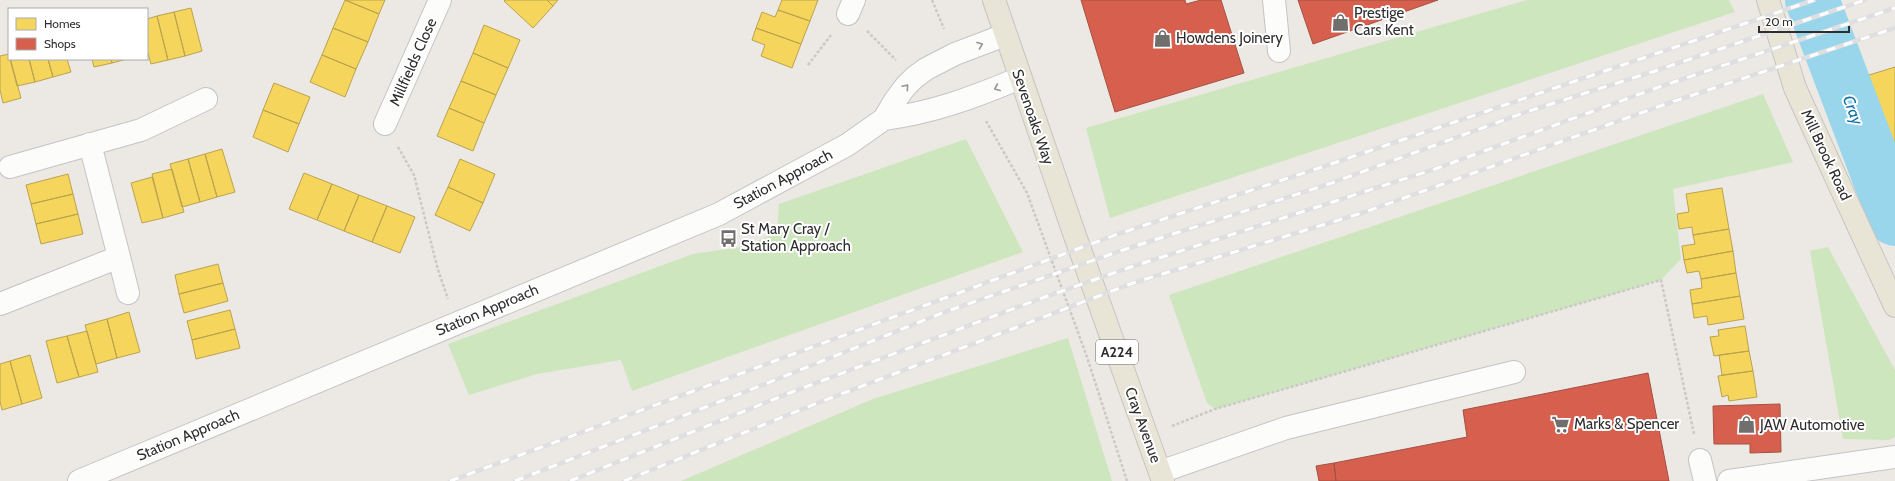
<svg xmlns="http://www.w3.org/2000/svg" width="1895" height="481" font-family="Cabin,sans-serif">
<rect width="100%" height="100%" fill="#ece8e4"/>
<path fill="#cee6be" d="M 1527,0 L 1729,0 L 1735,12 L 1110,218 L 1086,128 Z
M 1763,94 L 1793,162 L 1673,189 L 1681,259 L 1661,280 L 1215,409 L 1207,403 L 1169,295 Z
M 966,139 L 1023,252 L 632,391 L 621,360 L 537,374 L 469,395 L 448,344 L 693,254 L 747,246 L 777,232 L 779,204 Z
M 1828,247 L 1895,370 L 1895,437 L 1889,440 L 1843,439 L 1810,251 Z
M 1068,338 L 1112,481 L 681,481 L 873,399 Z"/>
<path fill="#f6d55c" stroke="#baa34e" d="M 345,0 L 385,0 L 379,14 Z
M 345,0 L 379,14 L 368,42 L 333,28 Z
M 505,0 L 547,0 L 553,6 L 533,28 L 504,1 Z
M 547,0 L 558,0 L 553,6 Z
M 782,0 L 818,0 L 810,21 L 778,10 Z
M 191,8 L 202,51 L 185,56 L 174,12 Z
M 778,10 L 810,21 L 801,44 L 756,28 L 762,12 L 775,17 Z
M 174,12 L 185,56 L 168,60 L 157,16 Z
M 157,16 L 168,60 L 151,64 L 147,50 L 147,19 Z
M 484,25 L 520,40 L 508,68 L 473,53 Z
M 333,28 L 368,42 L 356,69 L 322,55 Z
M 756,28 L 801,44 L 792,68 L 761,56 L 765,45 L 752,40 Z
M 473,53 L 508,68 L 496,95 L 461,81 Z
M 9,54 L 21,98 L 3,103 L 0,90 L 0,56 Z
M 322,55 L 356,69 L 345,97 L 310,82 Z
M 10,59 L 29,59 L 35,82 L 17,86 Z
M 29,59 L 48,59 L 53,77 L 35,82 Z
M 48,59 L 67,59 L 71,72 L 53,77 Z
M 92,59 L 111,59 L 112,63 L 94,67 Z
M 111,59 L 127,59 L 112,63 Z
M 1895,67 L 1895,164 L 1866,76 Z
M 461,81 L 496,95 L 484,123 L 449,108 Z
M 274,83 L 310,97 L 299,124 L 263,110 Z
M 449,108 L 484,123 L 473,151 L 437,136 Z
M 263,110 L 299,124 L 288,152 L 253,137 Z
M 222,149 L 235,192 L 217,197 L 205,154 Z
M 205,154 L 217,197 L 200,202 L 188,159 Z
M 188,159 L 200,202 L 182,207 L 170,164 Z
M 460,159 L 495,174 L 483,203 L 448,187 Z
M 172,169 L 184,212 L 163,218 L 152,174 Z
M 304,173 L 332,184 L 317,220 L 289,209 Z
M 68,174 L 73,194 L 31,204 L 26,185 Z
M 152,177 L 163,218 L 142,223 L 131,183 Z
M 332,184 L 359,195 L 344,231 L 317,220 Z
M 448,187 L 483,203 L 470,231 L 435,215 Z
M 1722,188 L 1729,229 L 1693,235 L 1692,227 L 1679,229 L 1677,214 L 1689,212 L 1686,194 Z
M 73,194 L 78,214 L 36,224 L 31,204 Z
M 359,195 L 387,206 L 372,242 L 344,231 Z
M 387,206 L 415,217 L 400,253 L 372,242 Z
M 78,214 L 83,234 L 41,244 L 36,224 Z
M 1729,229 L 1733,251 L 1684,260 L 1682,246 L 1695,244 L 1693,235 Z
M 1733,251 L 1736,273 L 1701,279 L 1699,271 L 1687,273 L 1684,260 Z
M 218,264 L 223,283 L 179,294 L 175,275 Z
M 1736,273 L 1740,296 L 1692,304 L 1690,290 L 1702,288 L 1701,279 Z
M 223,283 L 228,301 L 184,313 L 179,294 Z
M 1740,296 L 1744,319 L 1708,325 L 1707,316 L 1694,318 L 1692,304 Z
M 230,310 L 235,329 L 192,340 L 187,321 Z
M 129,312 L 140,352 L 117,358 L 107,319 Z
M 107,319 L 117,358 L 96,364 L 85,325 Z
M 1745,326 L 1749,351 L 1714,356 L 1710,337 L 1719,336 L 1718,330 Z
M 235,329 L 240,348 L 196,359 L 192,340 Z
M 87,331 L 98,372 L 79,377 L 67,336 Z
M 67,336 L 79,377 L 57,383 L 46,341 Z
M 1749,351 L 1753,371 L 1722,375 L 1719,355 Z
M 30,355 L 42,398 L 22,404 L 10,361 Z
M 10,361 L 22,404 L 2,410 L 0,401 L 0,364 Z
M 1753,371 L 1757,397 L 1729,401 L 1728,395 L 1722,397 L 1718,376 Z"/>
<path fill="#d6604d" stroke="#a45144" d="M 1081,0 L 1185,0 L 1186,4 L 1201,0 L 1221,0 L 1244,73 L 1115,112 Z
M 1298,0 L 1438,0 L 1313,44 Z
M 1648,373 L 1669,481 L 1336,481 L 1334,463 L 1467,437 L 1463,410 Z
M 1780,404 L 1781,452 L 1750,453 L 1750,444 L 1714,444 L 1713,406 Z
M 1334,463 L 1336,481 L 1319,481 L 1316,466 Z"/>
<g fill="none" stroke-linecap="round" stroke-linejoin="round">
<path stroke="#99d6ec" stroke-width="54" d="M 1812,0 L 1895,219"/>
<defs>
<path id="minor" d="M 1274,0 L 1279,51
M 848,14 L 854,0
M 884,119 C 932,113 975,97 1020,78
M 385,124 L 440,0
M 10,167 L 141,130 L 206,99
M 119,257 L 128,293
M 0,304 L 119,257 L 90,144
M 1700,460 L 1705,481
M 1160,472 L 1286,428 L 1514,372
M 79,481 L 719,214 L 847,145 L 884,119 L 894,102 L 905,87 L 915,77 L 926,69 L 955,54 L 1005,35
M 1729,481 L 1895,457"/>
<path id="major" d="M 994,0 L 1074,233 L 1163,481
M 1768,0 L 1795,88 L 1895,306"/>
</defs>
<use href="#minor" stroke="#c5c4c5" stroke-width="24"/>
<use href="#major" stroke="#c6c5c4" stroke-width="24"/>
<path stroke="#c9c9c8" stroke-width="2.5" stroke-dasharray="3 2" stroke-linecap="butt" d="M 932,0 L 944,29
M 867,31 L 896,60
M 808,65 L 831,35
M 986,121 L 1027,193 L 1087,357 L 1127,481
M 398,147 L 414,175 L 438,270 L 448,299
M 1172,426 L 1215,409 L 1661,280 L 1694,434"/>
<use href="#minor" stroke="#fcfcfb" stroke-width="22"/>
<use href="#major" stroke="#e8e4d6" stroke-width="22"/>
<defs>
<path id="rail" d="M 450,481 L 1118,234 L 1328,165 L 1814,0
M 515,481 L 765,384 L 942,313 L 1123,250 L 1326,185 L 1526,112 L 1655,71 L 1865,0
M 570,481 L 792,392 L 1042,298 L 1128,268 L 1435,169 L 1659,87 L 1895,8
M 624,481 L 820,402 L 1133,283 L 1365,212 L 1663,105 L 1895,28"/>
</defs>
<use href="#rail" stroke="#dfdfe1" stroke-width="4.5"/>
<use href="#rail" stroke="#fff" stroke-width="3" stroke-dasharray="9" stroke-linecap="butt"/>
</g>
<defs><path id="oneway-chevron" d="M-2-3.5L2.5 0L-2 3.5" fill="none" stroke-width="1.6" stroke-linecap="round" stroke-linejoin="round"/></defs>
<g stroke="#959594">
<use href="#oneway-chevron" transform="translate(980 45) rotate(-21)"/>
<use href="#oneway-chevron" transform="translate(906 87) rotate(-49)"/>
<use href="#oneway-chevron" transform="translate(997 88) rotate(157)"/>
</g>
<defs>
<symbol id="shop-bare" viewBox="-9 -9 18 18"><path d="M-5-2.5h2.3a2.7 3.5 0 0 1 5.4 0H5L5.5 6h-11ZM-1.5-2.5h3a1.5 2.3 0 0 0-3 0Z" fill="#706f6e" stroke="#fff" stroke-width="2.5" paint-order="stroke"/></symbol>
<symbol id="bus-bare" viewBox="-9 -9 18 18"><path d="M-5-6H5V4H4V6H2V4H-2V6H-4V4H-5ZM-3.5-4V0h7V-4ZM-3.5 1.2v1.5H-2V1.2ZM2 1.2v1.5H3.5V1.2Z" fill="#706f6e" stroke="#fff" stroke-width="2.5" paint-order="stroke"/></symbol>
<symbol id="supermarket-bare" viewBox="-9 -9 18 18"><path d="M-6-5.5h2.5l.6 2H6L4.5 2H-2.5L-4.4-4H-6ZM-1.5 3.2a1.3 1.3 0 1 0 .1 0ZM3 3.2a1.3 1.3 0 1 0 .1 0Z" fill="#706f6e" stroke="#fff" stroke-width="2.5" paint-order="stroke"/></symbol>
</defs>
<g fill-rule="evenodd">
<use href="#shop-bare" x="1328" y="10" width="25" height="25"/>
<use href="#shop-bare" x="1150" y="26" width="25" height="25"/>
<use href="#bus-bare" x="716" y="226" width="25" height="25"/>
<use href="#supermarket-bare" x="1548" y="412" width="25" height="25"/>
<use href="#shop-bare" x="1734" y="412" width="25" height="25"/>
</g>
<g text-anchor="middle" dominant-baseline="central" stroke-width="4" stroke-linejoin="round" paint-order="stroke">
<rect fill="#fff" stroke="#6d6d6d" stroke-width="1" x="1096" y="340" width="42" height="24" rx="3"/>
<g font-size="14" font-weight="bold" fill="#2e2e2e">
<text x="1117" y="352">A224</text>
</g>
<g font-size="15" fill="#2e2e2e" stroke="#fff" text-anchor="start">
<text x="1354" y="13">Prestige<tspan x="1354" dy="17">Cars Kent</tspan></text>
<text x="1176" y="38">Howdens Joinery</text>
<text x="741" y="229">St Mary Cray /<tspan x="741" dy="17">Station Approach</tspan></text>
<text x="1574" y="424">Marks &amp; Spencer</text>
<text x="1760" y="425">JAW Automotive</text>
</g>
<g font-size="15" fill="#2e2e2e" stroke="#fff">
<text transform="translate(413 62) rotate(-66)">Millfields Close</text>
<text transform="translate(1033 117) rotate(71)">Sevenoaks Way</text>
<text transform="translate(1826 155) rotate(65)">Mill Brook Road</text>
<text transform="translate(783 179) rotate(-28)">Station Approach</text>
<text transform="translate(487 310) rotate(-23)">Station Approach</text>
<text transform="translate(1143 425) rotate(70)">Cray Avenue</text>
<text transform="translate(188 435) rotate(-23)">Station Approach</text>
</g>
<g font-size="16" font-style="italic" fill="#0d6fa3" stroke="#fff">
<text transform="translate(1853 110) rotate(69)">Cray</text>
</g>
</g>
<rect x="8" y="8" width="140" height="52" fill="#ffffff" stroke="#ababab"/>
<rect x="16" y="18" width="20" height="12" fill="#f6d55c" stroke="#ababab"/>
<text x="44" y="28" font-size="12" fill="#2e2e2e">Homes</text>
<rect x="16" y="38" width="20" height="12" fill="#d6604d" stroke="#ababab"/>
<text x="44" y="48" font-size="12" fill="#2e2e2e">Shops</text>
<path d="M1759 26v6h90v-6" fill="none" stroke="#2e2e2e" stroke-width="2"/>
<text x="1765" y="26" font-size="12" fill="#2e2e2e" stroke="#ffffff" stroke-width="3" paint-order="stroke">20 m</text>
</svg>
